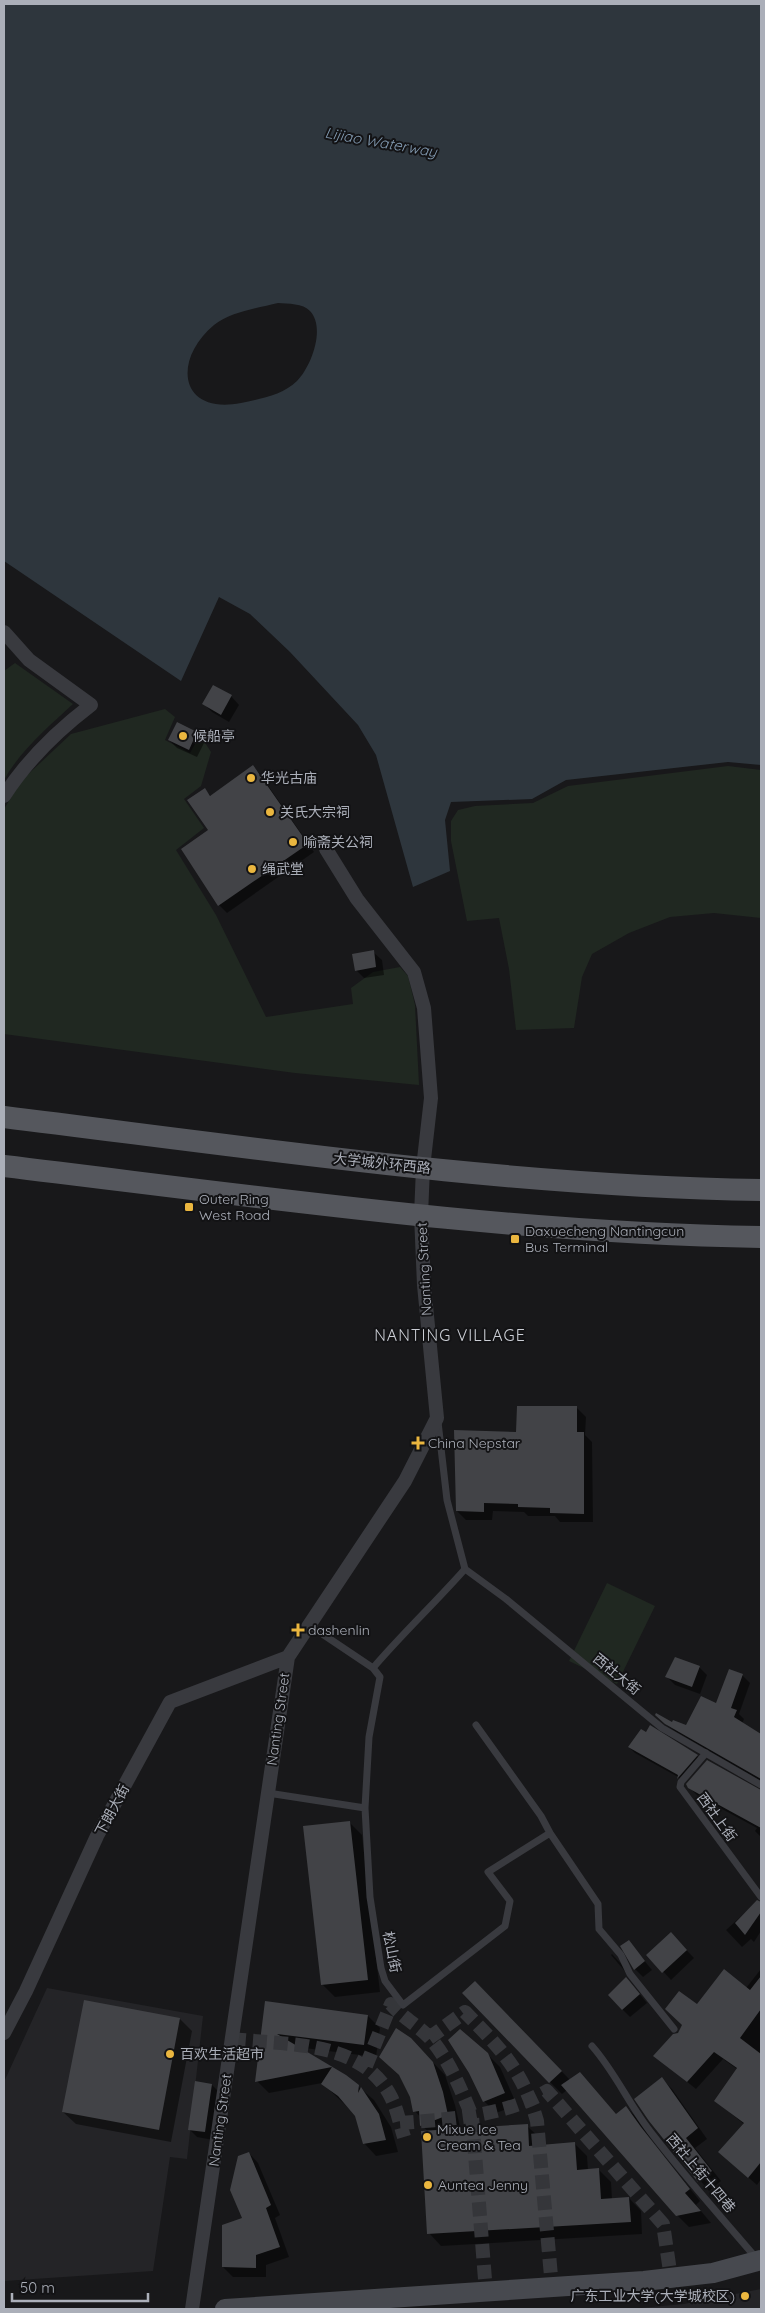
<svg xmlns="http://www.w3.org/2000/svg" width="765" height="2313" font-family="Quicksand,'Noto Sans SC',sans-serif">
<rect width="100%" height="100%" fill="#18181a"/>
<path fill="#242427" d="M 47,1988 L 203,2016 L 187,2159 L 170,2157 L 153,2271 L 4,2281 L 4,2082 Z
M 761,2289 L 761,2309 L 630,2309 L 684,2304 Z"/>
<path fill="#202821" d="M 15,663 L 73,704 C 48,727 20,751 4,780 L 4,671 Z
M 165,709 L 175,717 L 165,740 L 190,753 L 200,735 L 211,752 L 201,786 L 184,799 L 204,828 L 176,850 L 216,915 L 266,1017 L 353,1004 L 351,988 L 373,972 L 400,967 L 408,976 L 415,1005 L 419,1085 L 295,1073 L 4,1034 L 4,809 L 22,780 L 71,734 Z
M 728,766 L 761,770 L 761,918 L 714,913 L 670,917 L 629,933 L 592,954 L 582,977 L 574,1028 L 516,1030 L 509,969 L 499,918 L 467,921 L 451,841 L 451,821 L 458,810 L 475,806 L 533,803 L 568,786 Z
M 607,1583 L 655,1606 L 617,1684 L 569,1661 Z"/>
<path fill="#2e363d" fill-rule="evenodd" d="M 4,4 L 761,4 L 761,765 L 728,762 L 566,780 L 532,799 L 451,802 L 445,820 L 450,871 L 413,887 L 376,755 L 358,725 L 290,652 L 250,614 L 219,597 L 181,681 L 4,561 ZM 278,303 C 288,304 303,303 310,311 C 326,328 311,367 297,381 C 283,395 260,399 241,403 C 178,415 173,359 214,325 C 230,312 258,308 278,303 Z"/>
<path fill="#0007" d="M 231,696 L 239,705 L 229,722 L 212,712 L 204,704 Z
M 177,724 L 197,733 L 205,741 L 197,757 L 177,748 L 169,740 Z
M 253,767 L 260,774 L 314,852 L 227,913 L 219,905 L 182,850 L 210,831 L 204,789 L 211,796 Z
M 373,952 L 382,960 L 384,975 L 364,978 L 356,970 Z
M 577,1408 L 586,1417 L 585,1435 L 592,1442 L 593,1522 L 560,1522 L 555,1516 L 528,1516 L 524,1512 L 493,1511 L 492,1520 L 466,1520 L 457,1511 L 517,1433 Z
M 699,1667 L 707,1675 L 700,1694 L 675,1685 L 667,1677 Z
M 742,1675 L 750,1683 L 739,1714 L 744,1719 L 742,1724 L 761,1736 L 761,1781 L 675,1731 L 664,1723 L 687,1727 L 717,1704 Z
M 629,1747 L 697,1756 L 702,1761 L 683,1784 L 678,1777 L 635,1753 Z
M 689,1787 L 761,1791 L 761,1837 L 755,1831 L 757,1828 L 698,1796 Z
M 349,1822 L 362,1835 L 380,1992 L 335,1997 L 322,1984 Z
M 757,1902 L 761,1902 L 761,1931 L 754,1942 L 751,1939 L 742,1947 L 726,1930 Z
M 671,1934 L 694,1958 L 671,1980 L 648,1955 Z
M 629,1942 L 652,1970 L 643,1977 L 635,1969 L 622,1946 Z
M 612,1954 L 624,1967 L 629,1976 L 611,1955 Z
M 761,1969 L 761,2179 L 757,2185 L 728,2160 L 745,2125 L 716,2101 L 737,2069 L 723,2059 L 696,2089 L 655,2056 L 679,2034 L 697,2006 L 746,1988 Z
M 634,1987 L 647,2003 L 630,2017 L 622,2009 Z
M 487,1994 L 570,2080 L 617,2115 L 626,2107 L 638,2119 L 652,2141 L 700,2201 L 696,2205 L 711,2223 L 689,2227 L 677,2215 L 567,2090 L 562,2094 L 550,2082 Z
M 267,2003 L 368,2016 L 380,2028 L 376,2057 L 296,2047 L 346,2076 L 374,2100 L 391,2127 L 398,2152 L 376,2156 L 364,2143 L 356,2115 L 322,2083 L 269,2093 L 257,2081 Z
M 180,2019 L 192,2031 L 171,2142 L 76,2124 L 63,2112 Z
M 423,2052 L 445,2075 L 455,2105 L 460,2127 L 454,2129 L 527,2126 L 540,2138 L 540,2146 L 575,2144 L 587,2156 L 588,2170 L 598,2169 L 611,2182 L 612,2199 L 629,2198 L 641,2211 L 642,2234 L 441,2246 L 429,2233 L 428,2132 L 422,2125 L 421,2118 L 415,2111 L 411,2096 L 401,2077 L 380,2057 Z
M 487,2054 L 500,2067 L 517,2105 L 496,2113 L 484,2101 Z
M 662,2079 L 672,2089 L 707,2139 L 695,2148 L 721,2181 L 709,2191 L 650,2120 Z
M 212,2085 L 220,2093 L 213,2140 L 197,2137 L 189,2129 Z
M 249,2153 L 258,2163 L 280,2215 L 275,2218 L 289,2257 L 266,2265 L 266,2277 L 233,2277 L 223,2267 L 244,2219 Z"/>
<path fill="#424347" d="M 213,685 L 232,695 L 221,715 L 202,704 Z
M 177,722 L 197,732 L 189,750 L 168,740 Z
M 253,765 L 308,844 L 218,906 L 181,849 L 208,830 L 187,800 L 205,788 L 210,796 Z
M 374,950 L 376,967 L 355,971 L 352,954 Z
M 517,1406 L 577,1406 L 577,1432 L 584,1432 L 584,1514 L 550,1513 L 550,1508 L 518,1507 L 518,1504 L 484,1503 L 484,1512 L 456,1511 L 454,1430 L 516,1432 Z
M 675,1657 L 700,1666 L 692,1687 L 665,1677 Z
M 729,1669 L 743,1674 L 731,1708 L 737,1710 L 734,1717 L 761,1734 L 761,1779 L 665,1724 L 655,1715 L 656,1713 L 672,1722 L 673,1720 L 686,1725 L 701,1696 L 716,1703 Z
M 650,1725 L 698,1755 L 677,1779 L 678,1775 L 628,1747 L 641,1729 L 646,1732 Z
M 707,1760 L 761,1790 L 761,1828 L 688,1788 L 686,1784 Z
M 350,1821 L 368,1980 L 321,1985 L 303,1826 Z
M 757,1900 L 761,1902 L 761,1912 L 745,1935 L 735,1923 Z
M 671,1932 L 687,1950 L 662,1973 L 646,1955 Z
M 629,1940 L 645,1961 L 634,1970 L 620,1946 Z
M 724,1969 L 750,1990 L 761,1976 L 761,2009 L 740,2038 L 761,2054 L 761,2162 L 748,2178 L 718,2152 L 744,2123 L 714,2101 L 737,2068 L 714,2052 L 687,2082 L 653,2056 L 673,2034 L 678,2033 L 682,2025 L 665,2009 L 679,1991 L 697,2004 Z
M 626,1977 L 640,1994 L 622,2010 L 608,1995 Z
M 475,1981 L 562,2071 L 549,2083 L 462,1993 Z
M 84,2000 L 180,2018 L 159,2130 L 62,2112 Z
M 265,2001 L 368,2015 L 364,2045 L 277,2034 L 346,2075 L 359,2085 L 358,2093 L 361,2087 L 379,2114 L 386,2140 L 363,2144 L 355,2116 L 338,2096 L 321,2084 L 332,2067 L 255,2082 Z
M 396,2028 L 411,2038 L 433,2062 L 443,2092 L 448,2115 L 420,2126 L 419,2111 L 413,2112 L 410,2097 L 399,2075 L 379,2057 Z
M 460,2029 L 488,2053 L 505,2093 L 483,2102 L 469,2073 L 448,2040 Z
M 580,2072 L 616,2114 L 626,2106 L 641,2127 L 690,2189 L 685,2193 L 701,2211 L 676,2216 L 561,2085 Z
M 662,2077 L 698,2128 L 686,2138 L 712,2171 L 698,2182 L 649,2121 L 634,2099 Z
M 195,2081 L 212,2084 L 205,2132 L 188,2130 Z
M 528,2124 L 529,2146 L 575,2142 L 577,2170 L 599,2168 L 601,2199 L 629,2197 L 631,2222 L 427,2234 L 421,2131 Z
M 249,2152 L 271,2205 L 266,2208 L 280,2247 L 256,2255 L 256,2268 L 222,2267 L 222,2225 L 242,2218 L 230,2190 L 238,2156 Z"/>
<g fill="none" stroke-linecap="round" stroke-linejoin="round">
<path stroke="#35363a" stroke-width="14" stroke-dasharray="14 7" stroke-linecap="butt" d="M 429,2038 L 465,2012 C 500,2048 523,2071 537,2121 L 552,2287
M 232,2039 C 287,2045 362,2040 391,2097 C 397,2109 400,2124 404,2137
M 366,2066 L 391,2004 C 402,2017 417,2025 429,2037 C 449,2059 461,2090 472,2116 L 486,2292
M 400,2123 C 449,2119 503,2117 547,2091 L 663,2224 L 671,2278"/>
<path stroke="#393a3f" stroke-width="7" d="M 438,1422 L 447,1500 L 465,1569
M 465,1569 L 506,1599 L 662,1728 L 761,1785
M 309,1625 L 373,1668 L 380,1677 L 369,1737 L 365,1808 L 370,1897 L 381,1968 L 385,1981 L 403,2005 L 505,1926 L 510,1901 L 488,1872 L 550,1833
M 373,1668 C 402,1634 435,1603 465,1569
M 476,1725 L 541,1816 L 550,1833 L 598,1904 L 599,1929 L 621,1955 L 630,1974 L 674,2029
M 706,1753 L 681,1782 L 680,1787 L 761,1897
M 268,1793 L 365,1808
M 592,2046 C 616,2073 630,2107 653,2135 C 686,2178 722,2218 757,2259"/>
<path stroke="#393a3f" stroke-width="14" d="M 4,632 L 29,660 L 91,705 C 57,731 27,760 4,796
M 4,2033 L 26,1991 L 97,1836 L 170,1702 L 288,1657
M 192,2309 L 288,1657 L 405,1481 L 437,1418 L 424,1285 L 421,1215 L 423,1168 L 431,1098 L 424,1008 L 414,972 L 357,899 L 326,849"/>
<path stroke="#47494f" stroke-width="20" d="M 225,2309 L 644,2281 L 713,2273 L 761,2260"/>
<path stroke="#55575d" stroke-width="22" d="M 4,1117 C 255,1148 507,1186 761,1190
M 4,1166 C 255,1196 507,1233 761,1237"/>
</g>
<g fill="#eab63f" stroke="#131315" stroke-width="2">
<circle cx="183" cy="736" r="5"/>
<circle cx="251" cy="778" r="5"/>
<circle cx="270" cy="812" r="5"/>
<circle cx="293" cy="842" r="5"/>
<circle cx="252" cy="869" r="5"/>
<rect x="184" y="1202" width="10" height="10" rx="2.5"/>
<rect x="510" y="1234" width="10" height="10" rx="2.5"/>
<path d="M415.5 1435.5h5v5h5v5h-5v5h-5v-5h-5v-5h5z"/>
<path d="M295.5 1622.5h5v5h5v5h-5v5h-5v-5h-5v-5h5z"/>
<circle cx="170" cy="2054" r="5"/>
<circle cx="427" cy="2137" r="5"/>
<circle cx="428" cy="2185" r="5"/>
<circle cx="745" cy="2296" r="5"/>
</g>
<g text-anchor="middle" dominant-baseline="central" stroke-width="4" stroke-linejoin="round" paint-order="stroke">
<g font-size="14" fill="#abafb9" stroke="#131315" text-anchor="start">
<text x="193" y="736">候船亭</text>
<text x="261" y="778">华光古庙</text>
<text x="280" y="812">关氏大宗祠</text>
<text x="303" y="842">喻斋关公祠</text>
<text x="262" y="869">绳武堂</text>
<text x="199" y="1199">Outer Ring<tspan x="199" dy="16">West Road</tspan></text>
<text x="525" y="1231">Daxuecheng Nantingcun<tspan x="525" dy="16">Bus Terminal</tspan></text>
<text x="428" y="1443">China Nepstar</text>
<text x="308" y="1630">dashenlin</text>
<text x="180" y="2054">百欢生活超市</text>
<text x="437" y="2129">Mixue Ice<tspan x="437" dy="16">Cream &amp; Tea</tspan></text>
<text x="438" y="2185">Auntea Jenny</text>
<text x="735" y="2296" text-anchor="end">广东工业大学(大学城校区)</text>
</g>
<g font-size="14" fill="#abafb9" stroke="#131315">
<text transform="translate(382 1163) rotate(6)">大学城外环西路</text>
<text transform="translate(424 1269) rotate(-93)">Nanting Street</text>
<text transform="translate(617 1674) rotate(39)">西社大街</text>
<text transform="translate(278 1719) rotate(-82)">Nanting Street</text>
<text transform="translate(112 1810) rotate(-62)">下朗大街</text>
<text transform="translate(717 1817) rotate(54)">西社上街</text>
<text transform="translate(392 1952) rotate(79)">松山街</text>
<text transform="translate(220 2120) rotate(-82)">Nanting Street</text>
<text transform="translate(701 2173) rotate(50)">西社上街十四巷</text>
</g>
<g font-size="15" font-style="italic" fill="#839bb2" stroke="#131315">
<text transform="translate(381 142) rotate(10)">Lijiao Waterway</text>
</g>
<g font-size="16" letter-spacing="1" fill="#cbced5" stroke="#131315">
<text x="450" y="1335">NANTING VILLAGE</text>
</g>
</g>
<rect width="765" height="2313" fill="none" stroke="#abafb9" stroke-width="10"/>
<path d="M12 2293v8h136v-8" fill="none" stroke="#abafb9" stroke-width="2.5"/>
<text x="20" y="2293" font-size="15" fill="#abafb9" stroke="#131315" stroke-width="4" paint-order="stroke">50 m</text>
</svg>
